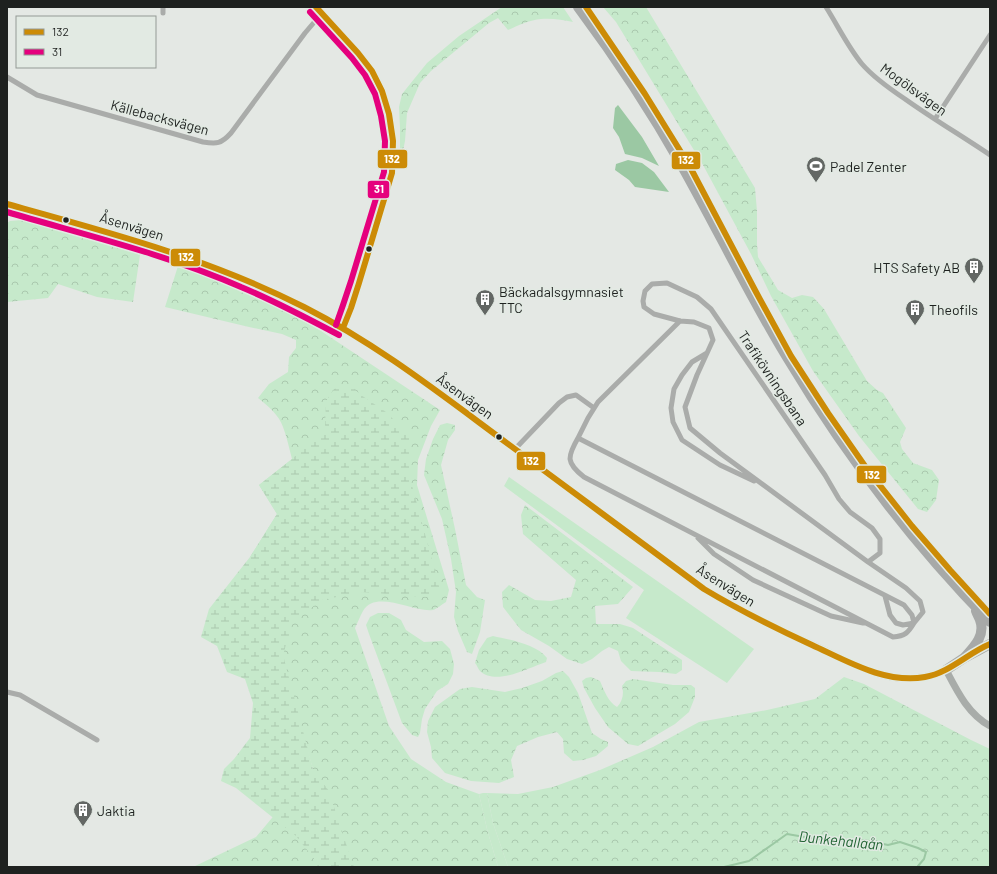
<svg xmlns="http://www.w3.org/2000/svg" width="997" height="874" font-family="Barlow,sans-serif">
<defs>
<pattern id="forest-crowns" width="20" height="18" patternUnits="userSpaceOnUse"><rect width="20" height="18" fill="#c6e9cb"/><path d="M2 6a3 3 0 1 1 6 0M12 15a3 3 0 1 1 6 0" fill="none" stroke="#aac8ae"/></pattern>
<pattern id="wetland-marsh" width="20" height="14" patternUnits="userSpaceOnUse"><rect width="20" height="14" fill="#c6e9cb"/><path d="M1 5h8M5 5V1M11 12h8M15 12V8" fill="none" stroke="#aac8ae"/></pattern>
</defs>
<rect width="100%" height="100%" fill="#e4e8e4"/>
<path fill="#c6e9cb" d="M 509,477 L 754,649 L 727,683 L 626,618 L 644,590 L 504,486 Z
M 483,793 L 487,793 L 493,823 L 508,867 L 498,867 L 487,829 L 479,794 Z"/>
<path fill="url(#forest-crowns)" d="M 502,7 L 563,7 L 573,22 C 563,20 552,18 541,19 C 530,20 519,25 508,30 L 498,18 L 489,23 L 431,71 L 420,83 L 407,113 L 405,141 L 400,165 L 400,128 L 399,107 L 402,94 L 427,63 L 459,36 Z
M 603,7 L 646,7 L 755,188 L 757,211 L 757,244 L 758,257 L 778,290 L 792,298 L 802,295 L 813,297 L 824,309 L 867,381 L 877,390 L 883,393 L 906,428 L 900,442 L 902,449 L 913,463 L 932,470 L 939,480 L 936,500 L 927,512 L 918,509 L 859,436 L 813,371 L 771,296 L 751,254 L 703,165 L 616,22 Z
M 22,220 L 121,247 L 140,255 L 133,302 L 97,297 L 58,284 L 48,298 L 7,302 L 7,223 L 10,221 Z
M 178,266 L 247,293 L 286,311 L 321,331 L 440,410 L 431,426 L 418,460 L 417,485 L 449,590 L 446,602 C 442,604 437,609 433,610 C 414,613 376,589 363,611 C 360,616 358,622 355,628 L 389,726 L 411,759 L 446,782 L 479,794 L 487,829 L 498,867 L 193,867 L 256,837 L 313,769 L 250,557 L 277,514 L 259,485 L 292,459 C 289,448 287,437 283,427 C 279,415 268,406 258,398 L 269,384 L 288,372 L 289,357 L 296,348 L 296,340 L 282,334 L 249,327 L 165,307 Z
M 447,423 L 455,425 L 455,430 L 448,440 L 441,465 L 455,529 L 466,585 L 477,597 L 485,600 L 480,632 L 472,654 L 467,652 L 458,631 L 454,617 L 456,592 L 451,559 L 442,519 L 424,475 L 426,459 L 433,439 L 440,425 Z
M 525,505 L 633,587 L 618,604 L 595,606 L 596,624 L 620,624 L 633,628 L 682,660 L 682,670 L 676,674 L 659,672 L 631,671 L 621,661 L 618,651 L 609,647 L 602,651 L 592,659 L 582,664 L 567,659 L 549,646 L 521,630 L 503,607 L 502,592 L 509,585 L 535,600 L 551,601 L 571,597 L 576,580 L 523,534 L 521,515 Z
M 378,613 L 389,613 L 401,620 L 406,630 L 424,642 L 442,641 L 450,649 L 454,664 L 453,674 L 448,684 L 437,691 L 425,709 L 422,719 L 420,733 L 418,737 L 412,735 L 402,723 L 369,634 L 366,625 L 370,617 Z
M 493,636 C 510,640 536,644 547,658 L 546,662 C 528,668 496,686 480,671 C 478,669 477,665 475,663 L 479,650 L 487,638 Z
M 563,671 L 569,677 L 578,693 L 592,733 L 601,739 L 608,742 L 608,746 L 596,756 L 583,760 L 573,761 L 564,753 L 563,739 L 557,732 L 538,737 L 517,746 L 511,760 L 514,777 L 499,783 L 471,781 L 445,773 L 432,758 L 431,747 L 427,732 L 428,721 L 435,707 L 460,689 L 472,687 L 505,692 L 522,688 L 542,681 L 556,673 Z
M 591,677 L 600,681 C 604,690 608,702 617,707 C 623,701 624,693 622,686 L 626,681 L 633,679 L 673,685 L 691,685 L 695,688 L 695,697 L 689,712 L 675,724 L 638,746 L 628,744 L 608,727 L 595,708 L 584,688 L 582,681 L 586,678 Z
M 844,677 L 864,684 L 971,740 L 990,749 L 990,867 L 508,867 L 493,823 L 487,793 L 518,794 L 553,787 L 600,770 L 653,747 L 699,722 L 767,710 L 815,699 Z"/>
<path fill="url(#wetland-marsh)" d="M 351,386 L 361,395 L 386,412 L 411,437 L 409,474 L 440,590 L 432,597 L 409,596 L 362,592 L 322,600 L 293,621 L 283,655 L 313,769 L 329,791 L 339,823 L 354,867 L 318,867 L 315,860 L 296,836 L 236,788 L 221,781 L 224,769 L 234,759 L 250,738 L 253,703 L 245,679 L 227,672 L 217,646 L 201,637 L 209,609 L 250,557 L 277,514 L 259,485 L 292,459 L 325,428 L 326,401 L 334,389 Z"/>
<path fill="#9bc8a3" d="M 618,105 L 642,137 L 659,166 L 642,158 L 625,154 L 619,137 L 613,128 L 615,108 Z
M 628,160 L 642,163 L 654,172 L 669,192 L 635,187 L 629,180 L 615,170 L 616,164 Z"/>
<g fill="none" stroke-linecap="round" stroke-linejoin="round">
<path stroke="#9bc8a3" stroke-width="2" d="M 724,867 L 749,861 L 787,834 L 828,841 L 864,840 L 888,845 L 900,842 L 918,848 L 926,852 L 924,859 L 918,866 L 920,867"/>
<path stroke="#aaacaa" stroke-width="5" d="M 826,7 C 838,26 848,47 862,64 C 874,78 890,89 905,99 C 933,119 962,136 990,155
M 163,13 L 163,7
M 7,77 L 37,95 L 203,142 C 217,144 221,144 231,133 L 305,33 L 322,13
M 935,119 L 990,35
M 707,353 L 692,362 L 682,375 L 674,389 L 671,408 L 673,422 L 682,440 L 720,465 L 754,481
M 578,438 L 904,605 L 912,615 L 914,623 C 908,633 905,636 893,637 L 584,477 C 566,463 567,457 578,438 Z
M 578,438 L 588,418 L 598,402 L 680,321
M 515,449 L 559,403 L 567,397 L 576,395 L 594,408
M 698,538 L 714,554 L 753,580 L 831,616 L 863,623
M 868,562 L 880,553 L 880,539 L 872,528 L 850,512 L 839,499 L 825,475 L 711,309 L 697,297 L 667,283 L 652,284 L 645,291 L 643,301 L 644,307 L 654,314 L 680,321 L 694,322 L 709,328 L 713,340 L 697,375 L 685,407 L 690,428 L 720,453 L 868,562 L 906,588 L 920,601 L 923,612 L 914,623 L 903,625 L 896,623 L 890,615 L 885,596
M 7,692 L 20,695 L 97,740"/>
<path stroke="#a8aca9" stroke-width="7" d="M 316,7 L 358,53 L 372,71 L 382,91 L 389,114 L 393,141 L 392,173 L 359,283 L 351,308 L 343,328
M 7,204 C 54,217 101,229 147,244 C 195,259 242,277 288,299 C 336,322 381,351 425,382 L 704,589 C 743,613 782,631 824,650 C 847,661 871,675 898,678 C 914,679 930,677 946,670 C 957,691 968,714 990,726"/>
<path stroke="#a7a9a8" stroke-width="10" d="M 578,7 C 616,58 651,111 682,166 C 718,230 750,297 788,359 C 845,454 913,543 990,622
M 964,658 C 973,648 986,636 980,620 C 979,617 977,614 976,611
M 946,670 L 964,658 L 990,644"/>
<defs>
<path id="bus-1" d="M 316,7 L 358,53 L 372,71 L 382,91 L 389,114 L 393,141 L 392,173 L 359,283 L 351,308 L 343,328
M 586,7 L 645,94 L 689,165 L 756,292 L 791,356 L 828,413 L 867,469 L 912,526 L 950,570 L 990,614
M 7,204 C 108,232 210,259 304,307 C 373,342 434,389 496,435 C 565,486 635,538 704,589 C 739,610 775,628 812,645 C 847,661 885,684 925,677 C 949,673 968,653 990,644"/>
<path id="bus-2" d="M 310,12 L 352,58 L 365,75 L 375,94 L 381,116 L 385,141 L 384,172 L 351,281 L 343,305 L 336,325
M 7,212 C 85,235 166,254 241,287 C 275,301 307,318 339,335"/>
</defs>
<use href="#bus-1" stroke="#e2eae3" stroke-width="9"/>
<use href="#bus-2" stroke="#e2eae3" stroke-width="9"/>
<use href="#bus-1" stroke="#cc8b06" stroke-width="6"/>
<use href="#bus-2" stroke="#e5007d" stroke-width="6"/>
</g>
<defs>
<symbol id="stadium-pin" viewBox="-11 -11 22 30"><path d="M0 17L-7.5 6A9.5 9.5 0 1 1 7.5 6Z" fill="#636764" stroke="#e2eae3"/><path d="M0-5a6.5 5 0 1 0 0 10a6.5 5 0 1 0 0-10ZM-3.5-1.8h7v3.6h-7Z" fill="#fff"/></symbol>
<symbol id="building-pin" viewBox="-11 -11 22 30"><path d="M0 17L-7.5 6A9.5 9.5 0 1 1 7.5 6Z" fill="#636764" stroke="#e2eae3"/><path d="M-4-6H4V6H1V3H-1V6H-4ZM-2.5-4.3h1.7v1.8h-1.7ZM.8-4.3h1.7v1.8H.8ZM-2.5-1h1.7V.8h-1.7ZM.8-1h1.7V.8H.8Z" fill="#fff"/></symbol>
</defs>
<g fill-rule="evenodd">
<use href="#stadium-pin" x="805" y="155" width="22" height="30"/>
<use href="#building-pin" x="963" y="256" width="22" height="30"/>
<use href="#building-pin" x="474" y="288" width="22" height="30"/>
<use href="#building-pin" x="904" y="298" width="22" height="30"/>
<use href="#building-pin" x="72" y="799" width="22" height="30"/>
</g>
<g fill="#1e211f" stroke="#e2eae3" stroke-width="1.5">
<circle cx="66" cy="220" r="3.5"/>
<circle cx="369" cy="249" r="3.5"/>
<circle cx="499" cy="437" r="3.5"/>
</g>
<g text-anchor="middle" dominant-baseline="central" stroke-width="3" stroke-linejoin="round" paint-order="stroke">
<g font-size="14" fill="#1e211f" stroke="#e2eae3">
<text transform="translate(914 89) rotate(36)">Mogölsvägen</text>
<text transform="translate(160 117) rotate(15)">Källebacksvägen</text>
<text transform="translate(132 226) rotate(17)">Åsenvägen</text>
<text transform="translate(773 378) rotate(56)">Trafikövningsbana</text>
<text transform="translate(465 396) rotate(36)">Åsenvägen</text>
<text transform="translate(726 585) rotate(32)">Åsenvägen</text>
</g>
<g font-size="14" fill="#1e211f" stroke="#e2eae3" text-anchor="start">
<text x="830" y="166">Padel Zenter</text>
<text x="960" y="267" text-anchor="end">HTS Safety AB</text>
<text x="499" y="291">Bäckadalsgymnasiet<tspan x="499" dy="16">TTC</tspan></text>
<text x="929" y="309">Theofils</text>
<text x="97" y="810">Jaktia</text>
</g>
<g font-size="15" font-style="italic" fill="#216433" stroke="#e2eae3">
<text transform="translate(841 840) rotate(6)">Dunkehallaån</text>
</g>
</g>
<g stroke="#e2eae3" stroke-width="1.5">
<rect x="377" y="149" width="31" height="20" rx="4" fill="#cc8b06"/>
<rect x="671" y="151" width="30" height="19" rx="4" fill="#cc8b06"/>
<rect x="367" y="180" width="23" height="19" rx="4" fill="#e5007d"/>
<rect x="170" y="248" width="31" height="19" rx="4" fill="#cc8b06"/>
<rect x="516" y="451" width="30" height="20" rx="4" fill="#cc8b06"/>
<rect x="856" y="465" width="31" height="19" rx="4" fill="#cc8b06"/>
</g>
<g font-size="11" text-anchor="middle" font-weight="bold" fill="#fff">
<text x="392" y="163">132</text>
<text x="686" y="164">132</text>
<text x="379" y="193">31</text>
<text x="186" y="261">132</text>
<text x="531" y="465">132</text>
<text x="872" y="479">132</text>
</g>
<rect width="997" height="874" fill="none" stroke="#1e211f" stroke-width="16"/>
<rect x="16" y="16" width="140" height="52" fill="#e2eae3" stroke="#949a95"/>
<rect x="24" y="29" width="20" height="6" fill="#cc8b06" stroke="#949a95"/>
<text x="52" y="36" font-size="12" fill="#1e211f">132</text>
<rect x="24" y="49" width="20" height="6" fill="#e5007d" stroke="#949a95"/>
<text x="52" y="56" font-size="12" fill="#1e211f">31</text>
</svg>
